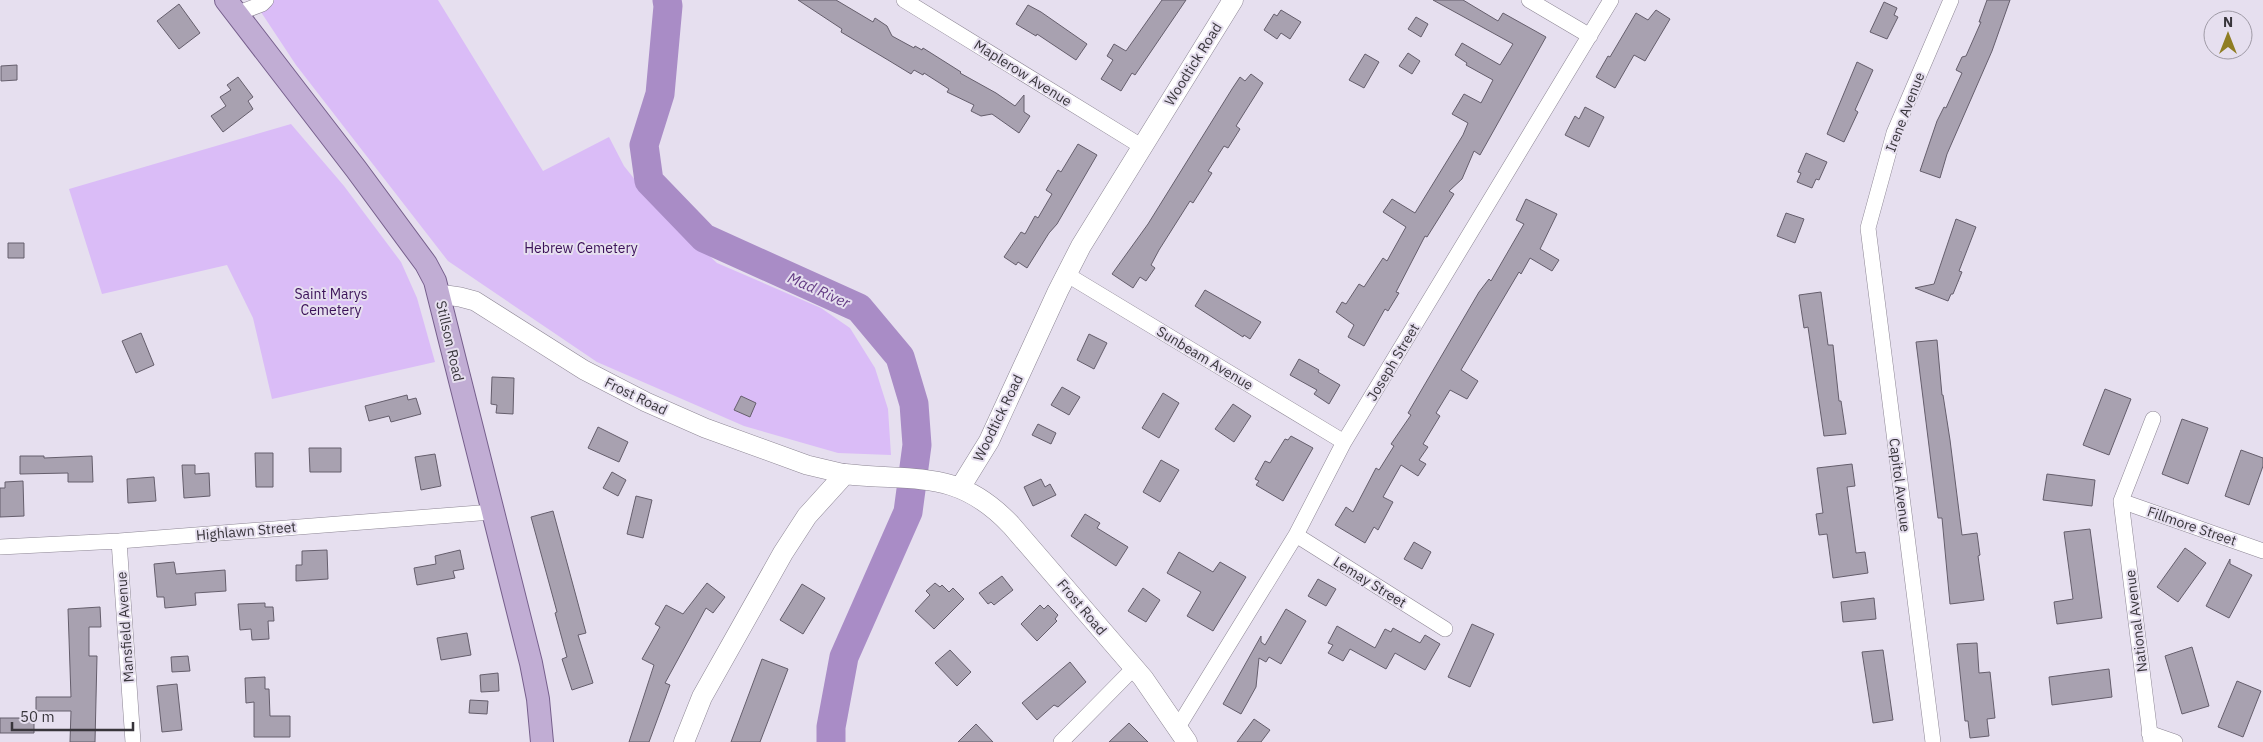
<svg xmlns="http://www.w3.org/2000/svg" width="2263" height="742" font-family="'IBM Plex Sans',sans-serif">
<rect width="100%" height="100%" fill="#e6dfef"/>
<path fill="#dabcf7" d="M 264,0 L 438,0 L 543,171 L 609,137 L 624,166 L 656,206 L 717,263 L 821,308 L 850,328 L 875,368 L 888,409 L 891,455 L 838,453 L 744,426 L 597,362 L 448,261 L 296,65 L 257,6 Z
M 291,124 L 344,186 L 401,262 L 417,298 L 435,362 L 272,399 L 253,318 L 227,265 L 102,294 L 69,189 Z"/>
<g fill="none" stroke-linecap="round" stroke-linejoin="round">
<path stroke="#a98cc6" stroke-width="29" d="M 667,0 L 668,6 L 660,94 L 644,145 L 649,181 L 704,238 L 859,308 L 900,357 L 914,404 L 917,445 L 908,512 L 844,657 L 831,727 L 831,742"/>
</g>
<path fill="#a8a1b0" stroke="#655e6c" d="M 798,0 L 836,0 L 873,22 L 875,18 L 887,26 L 892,36 L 914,48 L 915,46 L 922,50 L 923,48 L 961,72 L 960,73 L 996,93 L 1015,106 L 1024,95 L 1024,112 L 1030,116 L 1019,133 L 992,114 L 981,116 L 971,111 L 974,105 L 947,92 L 949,89 L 924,73 L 923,75 L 914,70 L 911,74 L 888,60 L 841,32 L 842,29 Z
M 1162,0 L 1186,0 L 1135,75 L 1132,73 L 1121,91 L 1101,79 L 1113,60 L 1107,56 L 1114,44 L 1126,51 Z
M 1433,0 L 1463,0 L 1498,21 L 1503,13 L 1546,37 L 1480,155 L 1474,151 L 1462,179 L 1449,191 L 1454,194 L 1427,237 L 1425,236 L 1396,292 L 1399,293 L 1388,311 L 1385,309 L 1364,346 L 1348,337 L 1354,325 L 1336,312 L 1342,302 L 1346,304 L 1359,284 L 1364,287 L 1383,258 L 1387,261 L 1406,227 L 1383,212 L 1392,199 L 1415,213 L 1463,135 L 1468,123 L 1452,114 L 1464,94 L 1481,103 L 1493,80 L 1466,65 L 1467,63 L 1455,55 L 1462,43 L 1500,65 L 1513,44 Z
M 1987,0 L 2010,0 L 1992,51 L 1947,154 L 1940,178 L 1920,171 L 1937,121 L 1944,107 L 1946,108 L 1962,73 L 1956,70 L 1962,57 L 1966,56 L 1981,22 L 1979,22 Z
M 1884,2 L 1897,8 L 1894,15 L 1898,17 L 1887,39 L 1870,32 Z
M 179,4 L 200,33 L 179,49 L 157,21 Z
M 1028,5 L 1041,12 L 1087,44 L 1076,60 L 1037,34 L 1036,36 L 1016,24 Z
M 1281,10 L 1301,22 L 1290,39 L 1281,33 L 1277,39 L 1264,30 L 1274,14 L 1277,16 Z
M 1656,10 L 1670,19 L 1645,61 L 1634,55 L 1615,88 L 1596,77 L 1608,56 L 1610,57 L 1636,13 L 1648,20 Z
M 1416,17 L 1428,24 L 1421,37 L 1408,29 Z
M 1408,53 L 1420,61 L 1412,74 L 1399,66 Z
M 1365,54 L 1379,62 L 1364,88 L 1349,80 Z
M 1857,62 L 1873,70 L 1855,110 L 1858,112 L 1844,142 L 1827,134 Z
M 17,65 L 17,80 L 1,81 L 1,66 Z
M 1251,74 L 1263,83 L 1236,126 L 1240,129 L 1228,148 L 1224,146 L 1208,171 L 1212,173 L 1193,203 L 1190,201 L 1159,250 L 1151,265 L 1155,268 L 1146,281 L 1140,277 L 1133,288 L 1112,274 L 1148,224 L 1232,89 L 1240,77 L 1245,81 Z
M 238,77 L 253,97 L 248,101 L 253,109 L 223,132 L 211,116 L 226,106 L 220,97 L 231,90 L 227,85 Z
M 1585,107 L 1604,117 L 1589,147 L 1565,135 L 1575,116 L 1579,119 Z
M 1078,144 L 1097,155 L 1057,224 L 1049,233 L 1027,268 L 1018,262 L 1016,265 L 1004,257 L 1021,232 L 1025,234 L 1035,216 L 1038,218 L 1052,194 L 1046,190 L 1058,170 L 1061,172 Z
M 1806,153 L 1827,162 L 1819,180 L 1816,179 L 1812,188 L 1797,182 L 1801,173 L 1798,172 Z
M 1526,199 L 1557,214 L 1540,249 L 1559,260 L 1552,271 L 1530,258 L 1521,274 L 1519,272 L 1461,370 L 1478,381 L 1467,399 L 1450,390 L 1436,413 L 1440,416 L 1423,444 L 1428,447 L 1419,460 L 1426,464 L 1418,476 L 1401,465 L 1383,497 L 1393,502 L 1378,530 L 1374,527 L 1365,543 L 1335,525 L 1346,507 L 1353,512 L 1376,468 L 1379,470 L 1394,446 L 1391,444 L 1411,415 L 1408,413 L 1479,292 L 1489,279 L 1491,281 L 1524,224 L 1516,220 Z
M 1786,213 L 1804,219 L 1795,243 L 1777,236 Z
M 1956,219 L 1976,227 L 1959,271 L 1962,272 L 1953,294 L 1951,294 L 1948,301 L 1915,288 L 1934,284 Z
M 8,243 L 24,243 L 24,258 L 8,258 Z
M 1205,290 L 1261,322 L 1250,339 L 1244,335 L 1243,337 L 1195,306 Z
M 1821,292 L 1828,345 L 1833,345 L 1839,401 L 1841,401 L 1846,434 L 1824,436 L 1808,327 L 1804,328 L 1799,295 Z
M 141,333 L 154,365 L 136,373 L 122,341 Z
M 1089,334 L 1107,343 L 1094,369 L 1077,360 Z
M 1937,340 L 1942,395 L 1943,395 L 1950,440 L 1962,535 L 1977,533 L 1980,555 L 1978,556 L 1984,600 L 1950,604 L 1942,518 L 1938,518 L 1916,342 Z
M 1299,359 L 1319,370 L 1318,372 L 1340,385 L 1329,404 L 1314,394 L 1317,390 L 1290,375 Z
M 492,377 L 514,378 L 513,414 L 496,413 L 497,405 L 491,404 Z
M 1062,387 L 1080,397 L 1069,415 L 1051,405 Z
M 2105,389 L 2131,399 L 2109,455 L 2083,445 Z
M 1163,393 L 1179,403 L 1159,438 L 1142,428 Z
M 407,395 L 408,400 L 416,398 L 421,414 L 391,422 L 389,416 L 369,421 L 365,406 Z
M 741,396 L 756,403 L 750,417 L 734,410 Z
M 1233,404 L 1251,416 L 1234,442 L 1215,429 Z
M 2182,419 L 2208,428 L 2188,484 L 2162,474 Z
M 1038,424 L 1056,433 L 1051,444 L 1032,435 Z
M 598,427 L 628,442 L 619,462 L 588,448 Z
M 1291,436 L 1313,448 L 1283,501 L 1256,485 L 1259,481 L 1255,479 L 1265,461 L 1270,463 L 1285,439 L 1288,440 Z
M 309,448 L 341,448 L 341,472 L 310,472 Z
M 2241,450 L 2263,458 L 2263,466 L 2249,505 L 2225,496 Z
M 255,453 L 273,453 L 273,487 L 256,487 Z
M 435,454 L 441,486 L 421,490 L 415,457 Z
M 20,456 L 44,456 L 44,458 L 92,456 L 93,482 L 68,482 L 68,473 L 20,474 Z
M 1161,460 L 1179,470 L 1160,502 L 1143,492 Z
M 1852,464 L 1855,486 L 1847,487 L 1856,553 L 1865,552 L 1868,573 L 1833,578 L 1827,534 L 1819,535 L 1816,514 L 1823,513 L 1817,468 Z
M 182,465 L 195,465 L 195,474 L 209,473 L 210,496 L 184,498 Z
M 612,472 L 626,480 L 618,496 L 603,488 Z
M 2047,474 L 2095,480 L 2092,506 L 2043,500 Z
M 154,477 L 156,501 L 128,503 L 127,479 Z
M 1041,479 L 1045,487 L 1050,484 L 1056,495 L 1033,506 L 1024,487 Z
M 23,481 L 24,516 L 0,517 L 0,488 L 5,488 L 5,482 Z
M 636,496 L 652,500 L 643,538 L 627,534 Z
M 553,511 L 586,633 L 578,635 L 593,683 L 572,690 L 562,659 L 567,657 L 555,613 L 557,612 L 531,517 Z
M 1085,514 L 1100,523 L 1097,528 L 1128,547 L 1116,566 L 1071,536 Z
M 2090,529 L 2102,618 L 2057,624 L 2054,602 L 2073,599 L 2064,532 Z
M 1414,542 L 1431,552 L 1422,569 L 1404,559 Z
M 2185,548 L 2206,563 L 2178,602 L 2157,587 Z
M 327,550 L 328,579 L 296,581 L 296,565 L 302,565 L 302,551 Z
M 460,550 L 464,569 L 453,571 L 455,578 L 417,585 L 414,568 L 436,564 L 435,556 Z
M 1179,552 L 1213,572 L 1220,562 L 1246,577 L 1213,631 L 1187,616 L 1201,592 L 1167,573 Z
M 2230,559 L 2230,564 L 2252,575 L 2229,618 L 2206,606 Z
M 174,562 L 176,574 L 225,570 L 226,591 L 195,593 L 196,605 L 165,608 L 164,597 L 157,597 L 154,564 Z
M 1002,576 L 1013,590 L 994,605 L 991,602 L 988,604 L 979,593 Z
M 1318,579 L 1336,589 L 1326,606 L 1308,596 Z
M 707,583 L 725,597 L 713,613 L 706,608 L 665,683 L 670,685 L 649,742 L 629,742 L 654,665 L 642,659 L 660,627 L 655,624 L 666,605 L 683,614 Z
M 935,583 L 940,587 L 942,585 L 949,592 L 953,588 L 964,599 L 934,629 L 915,611 L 930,595 L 926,591 Z
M 802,584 L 825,598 L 803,634 L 780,620 Z
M 1143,588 L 1160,600 L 1146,622 L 1128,611 Z
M 1874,598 L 1876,619 L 1843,622 L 1841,602 Z
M 265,603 L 265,607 L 273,607 L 274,621 L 268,621 L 269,639 L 252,640 L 251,629 L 240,630 L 238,604 Z
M 1040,605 L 1044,609 L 1048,605 L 1058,615 L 1055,619 L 1057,621 L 1037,641 L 1021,624 Z
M 100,607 L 101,627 L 89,627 L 89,656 L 97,656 L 95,742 L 70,742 L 71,711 L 36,711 L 36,697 L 71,697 L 68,609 Z
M 1286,609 L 1306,621 L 1281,664 L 1269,657 L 1266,662 L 1259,658 L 1256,687 L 1241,714 L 1223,704 L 1261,636 L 1261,642 L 1265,645 Z
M 1472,624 L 1494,634 L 1470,687 L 1448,677 Z
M 1337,626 L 1375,648 L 1385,629 L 1391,632 L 1393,628 L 1420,643 L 1425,635 L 1440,644 L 1425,670 L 1395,653 L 1386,669 L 1350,649 L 1343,661 L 1328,653 L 1333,645 L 1328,643 Z
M 467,633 L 471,655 L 441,660 L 437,638 Z
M 1977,643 L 1979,673 L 1990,672 L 1995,718 L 1987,719 L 1989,736 L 1970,738 L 1968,721 L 1965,721 L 1957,644 Z
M 2192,647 L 2209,706 L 2182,714 L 2165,656 Z
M 950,650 L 971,672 L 957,686 L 935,663 Z
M 1883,650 L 1893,720 L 1873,723 L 1862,652 Z
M 188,656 L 190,671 L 172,672 L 171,657 Z
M 762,659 L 788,669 L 760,742 L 731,742 Z
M 1070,662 L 1086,682 L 1058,707 L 1054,705 L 1037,720 L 1022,703 Z
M 2109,669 L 2112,697 L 2052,705 L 2049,677 Z
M 498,673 L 499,691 L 481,692 L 480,675 Z
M 265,677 L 265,689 L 269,689 L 270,716 L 290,716 L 290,737 L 254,737 L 254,702 L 246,703 L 245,678 Z
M 2237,681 L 2261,691 L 2243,737 L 2218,727 Z
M 177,684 L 182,730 L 162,732 L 157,686 Z
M 470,700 L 488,701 L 487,714 L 469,713 Z
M 0,718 L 34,718 L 34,733 L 0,733 Z
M 1254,719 L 1270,730 L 1261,742 L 1237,742 Z
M 1129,723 L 1148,742 L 1109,742 Z
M 976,724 L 993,742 L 958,742 Z"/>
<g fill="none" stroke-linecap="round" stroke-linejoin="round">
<defs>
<path id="minor" d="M 904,0 L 1141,146
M 1529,0 L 1590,36
M 236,14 L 262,4 L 266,0
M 1066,274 L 1344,442
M 2121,501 L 2263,551
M 1296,535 L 1445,629
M 119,541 L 133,742
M 0,547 L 119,541 L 492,512
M 1178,727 L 1296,535 L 1344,442 L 1611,0
M 2149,733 L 2175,742
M 1061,742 L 1134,668
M 1933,742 L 1868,228 L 1894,133 L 1951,0
M 2151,742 L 2121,501 L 2153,419"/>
<path id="tertiary" d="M 439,294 L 460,297 L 475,301 L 584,370 L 646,402 L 705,428 L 807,465 L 845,474"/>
<path id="secondary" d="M 960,488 L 989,441 L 1058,291 L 1081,246 L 1233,0
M 684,742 L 702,697 L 783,553 L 807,516 L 845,474 C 915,482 957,468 1011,525 L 1143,678 L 1187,742"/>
<path id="primary" d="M 226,0 L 356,169 L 426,264 L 435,281 L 531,663 L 538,699 L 542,742"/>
</defs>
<use href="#minor" stroke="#8d8694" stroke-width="16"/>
<use href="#tertiary" stroke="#8d8694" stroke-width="20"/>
<use href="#secondary" stroke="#8d8694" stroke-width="21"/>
<use href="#primary" stroke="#765f8c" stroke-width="24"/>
<use href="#minor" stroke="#fff" stroke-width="15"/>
<use href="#tertiary" stroke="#fff" stroke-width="19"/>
<use href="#secondary" stroke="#fff" stroke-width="20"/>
<use href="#primary" stroke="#c1add4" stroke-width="22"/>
</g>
<g text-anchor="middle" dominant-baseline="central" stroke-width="4" stroke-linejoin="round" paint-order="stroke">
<g font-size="14" fill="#38353b" stroke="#e6dfef">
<text transform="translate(1193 64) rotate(-58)">Woodtick Road</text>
<text transform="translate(1023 73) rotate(32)">Maplerow Avenue</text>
<text transform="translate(1905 112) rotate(-69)">Irene Avenue</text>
<text transform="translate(450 341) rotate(77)">Stillson Road</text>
<text transform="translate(1205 358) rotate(31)">Sunbeam Avenue</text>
<text transform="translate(1393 362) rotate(-59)">Joseph Street</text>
<text transform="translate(636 396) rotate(26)">Frost Road</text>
<text transform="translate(998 418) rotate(-64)">Woodtick Road</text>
<text transform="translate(1900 485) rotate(83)">Capitol Avenue</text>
<text transform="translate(2192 526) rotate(19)">Fillmore Street</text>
<text transform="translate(246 531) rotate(-5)">Highlawn Street</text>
<text transform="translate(1370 582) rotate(32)">Lemay Street</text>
<text transform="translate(1082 607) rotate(50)">Frost Road</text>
<text transform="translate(2136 621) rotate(-97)">National Avenue</text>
<text transform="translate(125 627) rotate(-94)">Mansfield Avenue</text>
</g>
<g font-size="14" fill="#3b1158" stroke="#e6dfef">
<text x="581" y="248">Hebrew Cemetery</text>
<text x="331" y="294">Saint Marys<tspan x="331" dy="16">Cemetery</tspan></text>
</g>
<g font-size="15" font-style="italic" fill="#643c84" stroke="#e6dfef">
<text transform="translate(819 290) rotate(24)">Mad River</text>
</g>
</g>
<g transform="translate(2228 35)"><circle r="24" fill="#e6dfef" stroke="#a09ba7"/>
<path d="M0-4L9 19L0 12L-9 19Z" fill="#8f7d23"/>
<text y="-8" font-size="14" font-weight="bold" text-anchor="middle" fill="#38353b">N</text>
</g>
<path d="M12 722v8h121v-8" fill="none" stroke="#38353b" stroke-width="2.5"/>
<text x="20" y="722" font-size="15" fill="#38353b" stroke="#e6dfef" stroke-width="4" paint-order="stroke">50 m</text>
</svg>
